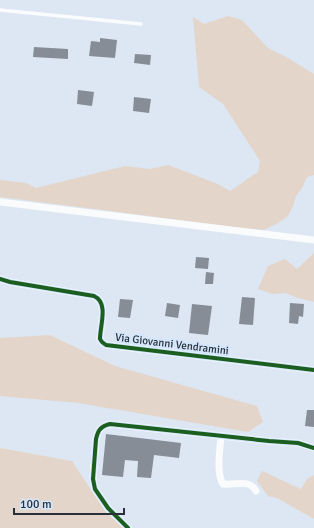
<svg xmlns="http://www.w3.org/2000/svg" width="314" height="528" font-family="Signika,sans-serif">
<rect width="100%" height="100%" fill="#dce7f3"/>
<path fill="#e4d5ca" d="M 228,16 L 242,20 L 268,48 L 288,58 L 314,74 L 314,175 L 307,177 L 302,188 L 296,196 L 293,206 L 288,216 L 280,222 L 264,230 L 250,229 L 0,197 L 0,180 L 26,183 L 36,188 L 125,166 L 150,169 L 168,165 L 218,184 L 230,191 L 258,172 L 260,161 L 223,104 L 199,87 L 193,17 L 204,24 Z
M 314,253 L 314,302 L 295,297 L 286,293 L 272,294 L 258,289 L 268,266 L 285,259 L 297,269 Z
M 50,335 L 115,366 L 257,406 L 263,422 L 248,432 L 78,403 L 0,396 L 0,338 Z
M 0,448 L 72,461 L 105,511 L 123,528 L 0,528 Z
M 262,471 L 301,489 L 307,479 L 314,475 L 314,519 L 277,498 L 268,496 L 257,481 Z"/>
<path fill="#868d96" d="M 100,38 L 117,40 L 115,58 L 89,56 L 91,41 L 100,42 Z
M 34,47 L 68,49 L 68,59 L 33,57 Z
M 135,54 L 151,55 L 150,65 L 134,63 Z
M 78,90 L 94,92 L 92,106 L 77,104 Z
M 134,97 L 151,99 L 149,113 L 133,111 Z
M 196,257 L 209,258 L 208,269 L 195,268 Z
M 206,272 L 214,273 L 213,284 L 205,284 Z
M 242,297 L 255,298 L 253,325 L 239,324 Z
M 120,299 L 133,300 L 130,318 L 118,317 Z
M 167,303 L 180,305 L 178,318 L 165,316 Z
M 290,303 L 304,304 L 303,317 L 299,316 L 298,324 L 289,323 Z
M 192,304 L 212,306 L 208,335 L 189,333 Z
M 307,410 L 314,410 L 314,427 L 305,426 Z
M 106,434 L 181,443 L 179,458 L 154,455 L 151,478 L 137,477 L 138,461 L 125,460 L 123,477 L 102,475 Z"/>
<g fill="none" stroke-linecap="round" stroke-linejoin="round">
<path stroke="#fafbfd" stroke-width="3.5" d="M 0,10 L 141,24"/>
<path stroke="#fafbfd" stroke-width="7" d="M 0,202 L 314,240
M 0,279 L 10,282 L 94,296 C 109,303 100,325 100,339 L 102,342 L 106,345 L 314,370
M 221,436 C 220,449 216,473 223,484 C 235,486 249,478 256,491
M 128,528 L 108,508 L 95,489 L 93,479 L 96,439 C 98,430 101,426 110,424 L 269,441 L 298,443 L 314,448"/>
<defs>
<path id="cycleway" d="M 0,279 L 10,282 L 94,296 C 109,303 100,325 100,339 L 102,342 L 106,345 L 314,370
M 128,528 L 108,508 L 95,489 L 93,479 L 96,439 C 98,430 101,426 110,424 L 269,441 L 298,443 L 314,448"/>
</defs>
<use href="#cycleway" stroke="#d3e6fc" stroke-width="6"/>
<use href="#cycleway" stroke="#1b5e20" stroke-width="4"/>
</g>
<g text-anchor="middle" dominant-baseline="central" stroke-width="4" stroke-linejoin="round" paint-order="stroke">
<g font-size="11" fill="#293038" stroke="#d3e6fc">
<text transform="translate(172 344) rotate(7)">Via Giovanni Vendramini</text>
</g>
</g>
<path d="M14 508v6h110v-6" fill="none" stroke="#293038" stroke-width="2"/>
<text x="20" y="508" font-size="12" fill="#293038" stroke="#d3e6fc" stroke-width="3" paint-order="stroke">100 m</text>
</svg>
